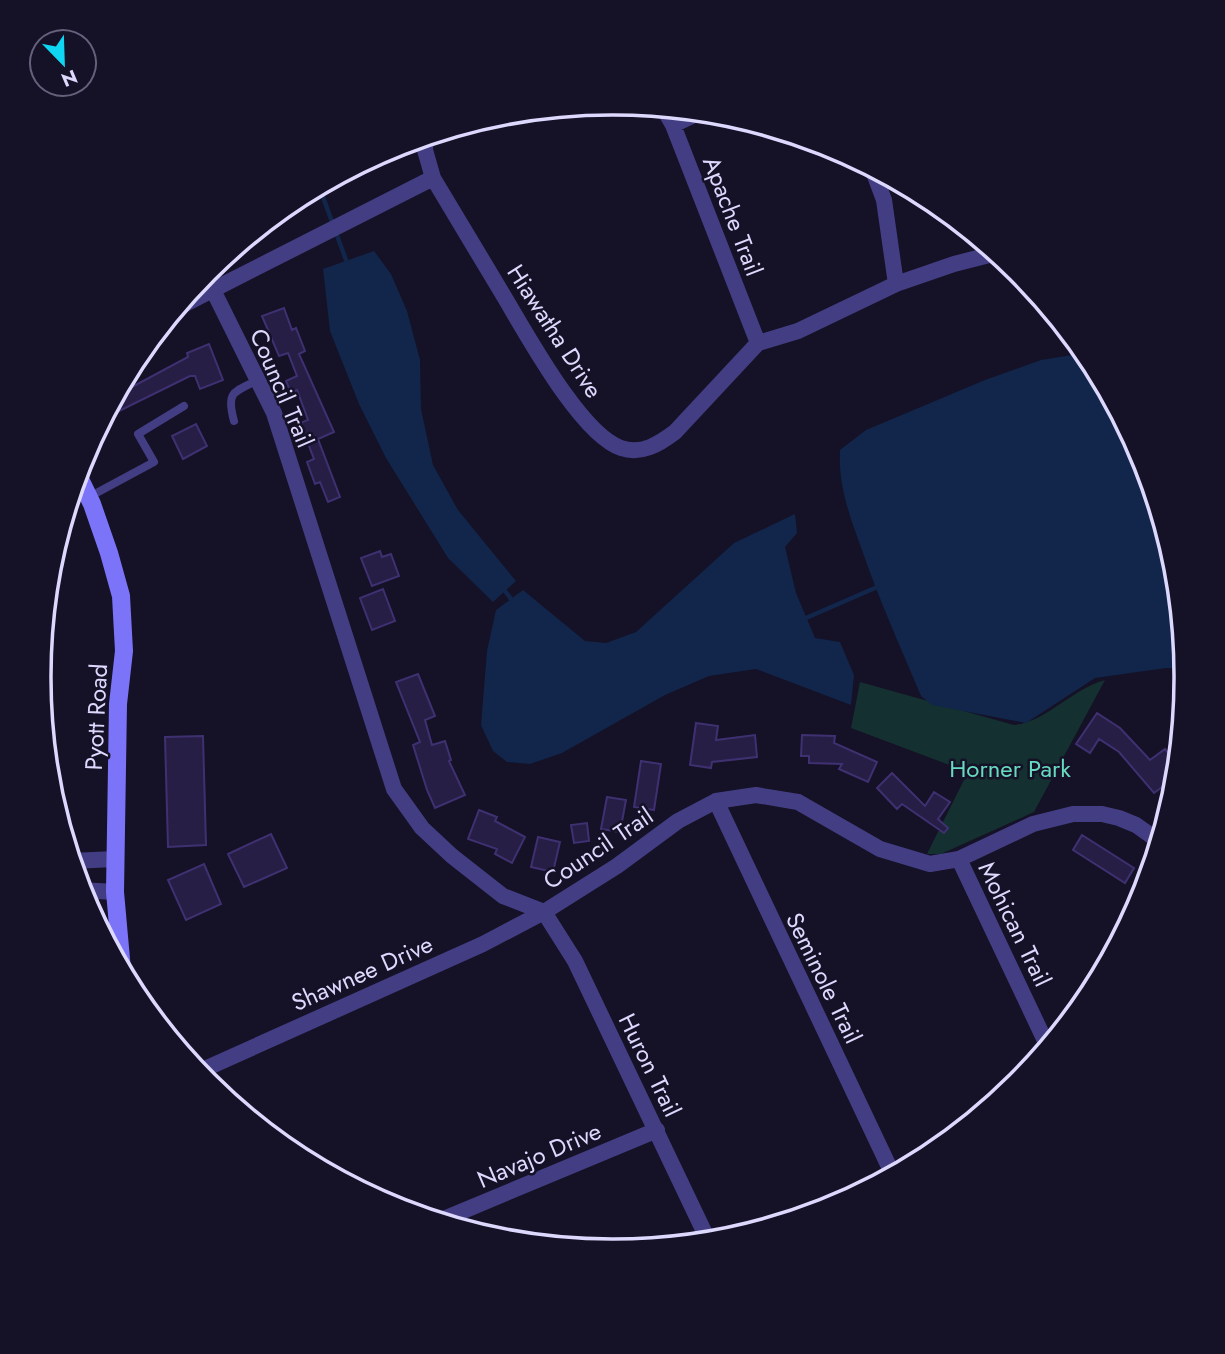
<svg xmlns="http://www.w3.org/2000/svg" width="1225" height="1354" font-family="Jost,sans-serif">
<rect width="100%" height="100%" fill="#151126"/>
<path fill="#143030" d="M 1105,680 L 1034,812 L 941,854 L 927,854 L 968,772 L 851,728 L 860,682 L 1014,725 C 1046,722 1070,690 1105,680 Z"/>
<path fill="#11264a" d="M 374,251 L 391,274 L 407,311 L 420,360 L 421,409 L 433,465 L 458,510 L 516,581 L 493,602 L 448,558 L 386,458 L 359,404 L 330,331 L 323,269 Z
M 1085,353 L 1143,458 L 1176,565 L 1186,669 L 1166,668 L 1095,678 L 1026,723 L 932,705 L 921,696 C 901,648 879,600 862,550 C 850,517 838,486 840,450 L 866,430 L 985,380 L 1041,360 Z
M 795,514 L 797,533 L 785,547 L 796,593 L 815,638 L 840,642 L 854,675 L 851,705 L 756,669 L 709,676 L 665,695 L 562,753 L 530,764 L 507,762 L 493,751 L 481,725 L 487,651 L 496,610 L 523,590 L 585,641 L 606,643 L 636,632 L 734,543 Z"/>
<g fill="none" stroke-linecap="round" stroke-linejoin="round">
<path stroke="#11264a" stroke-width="4.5" d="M 319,186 L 346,260
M 505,591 L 511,599
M 806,618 L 875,588"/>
</g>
<path fill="#271e46" stroke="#3f3171" stroke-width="2" d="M 284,308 L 292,330 L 296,328 L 305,351 L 299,354 L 334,432 L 318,439 L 340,497 L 328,502 L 320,482 L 315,484 L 307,462 L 314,459 L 300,423 L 308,420 L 297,390 L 291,393 L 286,381 L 297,376 L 288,353 L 279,356 L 262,316 Z
M 209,344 L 223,380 L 200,389 L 195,376 L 190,376 L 103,419 L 118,391 L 131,384 L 132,387 L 188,357 L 187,353 Z
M 196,424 L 207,446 L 183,459 L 172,436 Z
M 380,551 L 382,557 L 391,554 L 399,576 L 372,586 L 361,558 Z
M 383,589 L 395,621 L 372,630 L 360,598 Z
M 418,674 L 435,716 L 425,720 L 432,745 L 445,741 L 451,760 L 449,761 L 465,795 L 435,808 L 427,790 L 413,745 L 420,742 L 396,682 Z
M 1097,713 L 1120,728 L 1150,760 L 1165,749 L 1178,766 L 1177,776 L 1154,793 L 1119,752 L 1099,739 L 1090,753 L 1076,744 Z
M 696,723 L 718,726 L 716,740 L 755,735 L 757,757 L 712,762 L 711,768 L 690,765 Z
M 802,735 L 835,736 L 834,743 L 877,762 L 868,782 L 839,769 L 842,764 L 809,763 L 809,756 L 801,756 Z
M 203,736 L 206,845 L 168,847 L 165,737 Z
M 641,761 L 661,764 L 654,810 L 634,807 Z
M 892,773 L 925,806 L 934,792 L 950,802 L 938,819 L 948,828 L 944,833 L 902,804 L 897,809 L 877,788 Z
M 607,797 L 626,800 L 620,832 L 601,829 Z
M 479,810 L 497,817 L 495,821 L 525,837 L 512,863 L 495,854 L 497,849 L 468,839 Z
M 587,823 L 589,841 L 574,843 L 571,825 Z
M 271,834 L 287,868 L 244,887 L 228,854 Z
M 1082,835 L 1134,868 L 1125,883 L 1073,850 Z
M 538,837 L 560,842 L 553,872 L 531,867 Z
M 204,864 L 221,904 L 186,920 L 168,880 Z"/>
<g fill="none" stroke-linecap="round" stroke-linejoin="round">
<path stroke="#433e83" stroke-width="8" d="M 234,421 C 226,392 233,392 258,380
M 89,497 L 154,462 L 138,434 L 184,406"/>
<path stroke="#433e83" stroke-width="16" d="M 663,108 L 673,125 L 758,343
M 673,125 L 700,112
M 426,137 L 425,150 L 433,178 C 456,216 479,254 502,293 C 525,331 580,434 621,448 C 642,455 659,444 675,432 L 758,343 L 798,331 L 896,284 L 954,264 L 997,253
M 872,168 L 884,200 L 896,284
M 213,290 L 274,413 L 394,789 L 422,828 L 452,856 L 503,896 L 544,912
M 175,309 L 433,178
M 716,801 L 893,1175
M 959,859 L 1048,1047
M 71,861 L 115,859
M 80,890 L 115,892
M 544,912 L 575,961 L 709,1242
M 198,1072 L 483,944 L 544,912 L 617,866 L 678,821 L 716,801 L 756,795 L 798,802 L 880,849 L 930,864 L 959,859 L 1033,824 L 1073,814 L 1102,814 L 1119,818 L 1136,825 L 1160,842
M 439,1221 L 657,1130"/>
<path stroke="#7b74f8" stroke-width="18" d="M 77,473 L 92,504 L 109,553 L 121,596 L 124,651 L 118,704 L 115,892 L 122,970"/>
</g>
<g text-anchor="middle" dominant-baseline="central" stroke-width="5" stroke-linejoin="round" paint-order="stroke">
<g font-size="24" fill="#ddd8fd" stroke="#151126">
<text transform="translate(733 216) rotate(69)">Apache Trail</text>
<text transform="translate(555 331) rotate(57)">Hiawatha Drive</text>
<text transform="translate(282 388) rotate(67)">Council Trail</text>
<text transform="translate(96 717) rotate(-87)">Pyott Road</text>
<text transform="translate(598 848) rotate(-34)">Council Trail</text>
<text transform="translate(1015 924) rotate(64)">Mohican Trail</text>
<text transform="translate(362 973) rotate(-24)">Shawnee Drive</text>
<text transform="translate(824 978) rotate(64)">Seminole Trail</text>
<text transform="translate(650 1065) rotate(64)">Huron Trail</text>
<text transform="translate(539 1155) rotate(-23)">Navajo Drive</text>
</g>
<g font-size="24" fill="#67dac0" stroke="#151126">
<text x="1010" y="768">Horner Park</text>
</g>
</g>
<path d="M0 0H1225V1354H0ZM612 115H613A561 561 0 0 1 1174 676V678A561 561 0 0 1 613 1239H612A561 561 0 0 1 51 678V676A561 561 0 0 1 612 115Z" fill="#151126" fill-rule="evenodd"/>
<path fill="none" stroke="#ddd8fd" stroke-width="3.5" d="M612 115H613A561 561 0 0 1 1174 676V678A561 561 0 0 1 613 1239H612A561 561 0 0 1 51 678V676A561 561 0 0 1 612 115Z"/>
<g transform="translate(63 63) rotate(157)"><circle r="33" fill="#151126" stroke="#65617c" stroke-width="2"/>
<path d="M0-5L12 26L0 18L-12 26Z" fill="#0fd6f2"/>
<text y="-10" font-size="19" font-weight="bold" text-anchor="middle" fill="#ddd8fd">N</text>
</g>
</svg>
